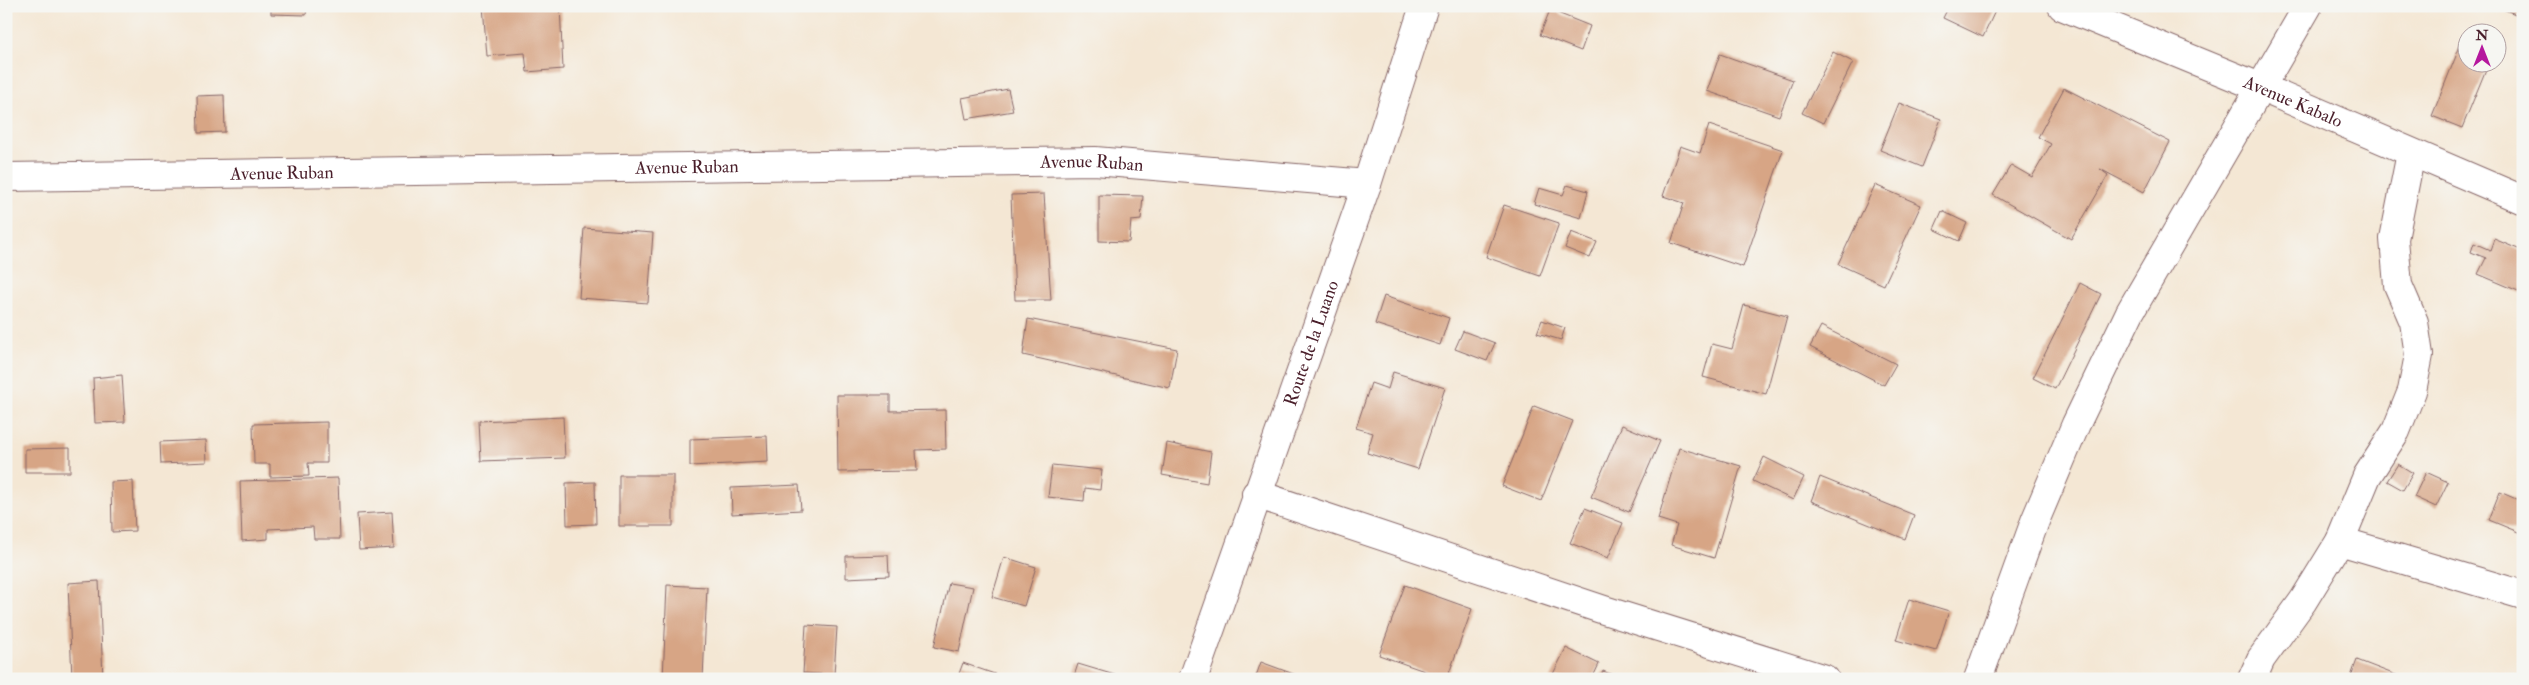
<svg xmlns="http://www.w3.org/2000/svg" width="2529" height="685" font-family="'IM FELL Double Pica',serif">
<rect width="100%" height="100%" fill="#f6f6f2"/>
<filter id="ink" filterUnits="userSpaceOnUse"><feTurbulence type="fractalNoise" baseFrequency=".02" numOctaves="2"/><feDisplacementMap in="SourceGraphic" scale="10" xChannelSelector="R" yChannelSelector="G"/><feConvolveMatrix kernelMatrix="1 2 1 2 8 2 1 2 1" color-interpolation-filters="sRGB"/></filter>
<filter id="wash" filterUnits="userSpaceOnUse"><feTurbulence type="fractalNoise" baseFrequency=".0096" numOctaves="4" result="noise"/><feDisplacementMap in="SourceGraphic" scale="20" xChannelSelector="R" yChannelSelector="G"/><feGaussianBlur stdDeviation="1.12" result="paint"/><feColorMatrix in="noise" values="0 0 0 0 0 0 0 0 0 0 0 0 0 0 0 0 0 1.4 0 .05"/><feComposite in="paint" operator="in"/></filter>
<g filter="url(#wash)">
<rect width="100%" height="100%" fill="#f4e7d4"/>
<g id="blocks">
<path fill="#d7a585" d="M 271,6 L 307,6 L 306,15 L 271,14 Z
M 483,6 L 560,6 L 563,69 L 527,72 L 525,53 L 487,56 Z
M 1949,6 L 1991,6 L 1996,9 L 1983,37 L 1943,18 Z
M 2495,6 L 2523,6 L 2523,17 Z
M 1550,10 L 1590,26 L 1581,51 L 1540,35 Z
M 2464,36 L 2466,36 L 2466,62 L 2489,62 L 2462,128 L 2432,116 Z
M 1833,52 L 1853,62 L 1823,123 L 1802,113 Z
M 1720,54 L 1793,80 L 1779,116 L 1707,91 Z
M 2064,88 L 2170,142 L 2144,192 L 2100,169 L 2108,175 L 2071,239 L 1993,195 L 2011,165 L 2032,177 L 2051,144 L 2038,137 Z
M 1008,89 L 1013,111 L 966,119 L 962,98 Z
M 224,95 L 225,132 L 198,133 L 197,96 Z
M 1899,103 L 1941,119 L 1922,167 L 1880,150 Z
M 1709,125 L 1783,150 L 1743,267 L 1671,243 L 1684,203 L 1663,196 L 1680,146 L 1700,153 Z
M 1567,185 L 1588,191 L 1581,218 L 1534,204 L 1539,188 L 1563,195 Z
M 1875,185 L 1921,205 L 1884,285 L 1838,264 Z
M 1044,194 L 1051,300 L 1015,300 L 1011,195 Z
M 1099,195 L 1143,196 L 1141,220 L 1131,221 L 1129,242 L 1099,241 Z
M 1504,205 L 1559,223 L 1540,276 L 1486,257 Z
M 1942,211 L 1967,223 L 1959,241 L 1934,229 Z
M 584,228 L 653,233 L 648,303 L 579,298 Z
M 1571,232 L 1597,242 L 1590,258 L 1565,248 Z
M 2494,239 L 2523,251 L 2523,293 L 2478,274 L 2486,258 L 2471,252 L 2474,243 L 2490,250 Z
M 2080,283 L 2101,294 L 2055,389 L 2033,378 Z
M 1384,296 L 1449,318 L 1440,345 L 1375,324 Z
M 1744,305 L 1787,316 L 1766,394 L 1703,377 L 1712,344 L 1732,349 Z
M 1028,319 L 1177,349 L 1170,388 L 1023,355 Z
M 1542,320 L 1565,328 L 1561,340 L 1537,333 Z
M 1821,326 L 1896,364 L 1884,385 L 1810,347 Z
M 1463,331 L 1495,343 L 1487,361 L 1455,349 Z
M 1393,372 L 1445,388 L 1418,469 L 1367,453 L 1373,433 L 1356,428 L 1371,383 L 1388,389 Z
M 122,375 L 125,422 L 95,423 L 93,378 Z
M 837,395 L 890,395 L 890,411 L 945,410 L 946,449 L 916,450 L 917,471 L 838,472 Z
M 1534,406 L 1573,421 L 1541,501 L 1502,486 Z
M 563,417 L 565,458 L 481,461 L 479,421 Z
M 327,422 L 327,463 L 308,463 L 309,476 L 270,477 L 270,464 L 254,464 L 253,424 Z
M 1622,425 L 1660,441 L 1629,512 L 1591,497 Z
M 767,436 L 768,462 L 690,466 L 690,439 Z
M 206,440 L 207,462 L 161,464 L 160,442 Z
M 1167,443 L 1211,452 L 1207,483 L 1162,475 Z
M 70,448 L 70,472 L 25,472 L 25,449 Z
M 1679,448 L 1741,466 L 1714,558 L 1671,545 L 1677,525 L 1658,519 Z
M 1764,457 L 1804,477 L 1793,500 L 1753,481 Z
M 2398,464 L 2413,473 L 2403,490 L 2387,481 Z
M 1052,465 L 1102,470 L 1100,490 L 1085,488 L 1084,501 L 1048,497 Z
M 2426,472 L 2448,482 L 2436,507 L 2414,497 Z
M 619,475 L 673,475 L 673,526 L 619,526 Z
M 1820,477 L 1914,515 L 1905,539 L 1811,501 Z
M 338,478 L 340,539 L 314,539 L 313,527 L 268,529 L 268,539 L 242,541 L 240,481 Z
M 133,481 L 135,531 L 112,532 L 111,482 Z
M 595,482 L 596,524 L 567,525 L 566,483 Z
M 799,485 L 801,510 L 732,514 L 731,488 Z
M 2500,492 L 2523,502 L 2523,534 L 2489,520 Z
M 1585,508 L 1623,523 L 1608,558 L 1570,543 Z
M 392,512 L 394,548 L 359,550 L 357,514 Z
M 888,555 L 889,576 L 846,578 L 846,556 Z
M 1004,557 L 1036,567 L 1024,606 L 992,597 Z
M 99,581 L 103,679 L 72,679 L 68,583 Z
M 949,583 L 973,587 L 959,652 L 934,647 Z
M 667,585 L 707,587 L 703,679 L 663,679 Z
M 1405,585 L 1472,609 L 1447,679 L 1379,655 Z
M 1909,599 L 1949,611 L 1936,651 L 1896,640 Z
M 806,625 L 837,627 L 834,675 L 803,673 Z
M 1566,648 L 1599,664 L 1592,679 L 1551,678 Z
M 2357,660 L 2406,679 L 2350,679 Z
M 1261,662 L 1307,679 L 1255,679 Z
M 963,663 L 1006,678 L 1006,679 L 957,679 Z
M 1078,664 L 1118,676 L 1117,679 L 1073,679 Z
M 1603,671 L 1622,679 L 1599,679 Z"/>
</g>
</g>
<g filter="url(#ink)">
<use href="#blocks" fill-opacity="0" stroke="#866566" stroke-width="1"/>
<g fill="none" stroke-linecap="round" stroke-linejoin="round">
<defs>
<g id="street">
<path id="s1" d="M 2062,6 L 2262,88 L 2523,200"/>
<path id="s2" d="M 6,177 L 1095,161 L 1367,184"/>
<path d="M 1256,494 L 1604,610 L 1825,679"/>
<path d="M 2340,541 L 2523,595"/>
<path d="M 1978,679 L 2035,521 L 2076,424 L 2130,312 L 2308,6"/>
<path d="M 2252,679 L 2261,659 L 2303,601 L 2340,541 L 2367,476 L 2396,431 L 2412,391 L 2419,355 L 2414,322 L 2398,285 L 2394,239 L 2411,153"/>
</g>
<g id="secondary">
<path id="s3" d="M 1193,679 L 1367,184 L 1424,6"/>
</g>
</defs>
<use href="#street" stroke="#866566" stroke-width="30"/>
<use href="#secondary" stroke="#866566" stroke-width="30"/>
<use href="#street" stroke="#fff" stroke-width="28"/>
<use href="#secondary" stroke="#fff" stroke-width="28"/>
</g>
</g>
<g text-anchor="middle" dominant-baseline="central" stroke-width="4" stroke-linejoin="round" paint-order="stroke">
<g font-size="18" fill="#4a1f2b" stroke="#f6f6f2">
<text stroke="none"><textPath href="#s1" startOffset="250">Avenue Kabalo</textPath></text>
<text stroke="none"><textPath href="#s2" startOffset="1086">Avenue Ruban</textPath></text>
<text stroke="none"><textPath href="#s2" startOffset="681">Avenue Ruban</textPath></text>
<text stroke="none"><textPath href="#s2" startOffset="276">Avenue Ruban</textPath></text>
<text stroke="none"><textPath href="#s3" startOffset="356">Route de la Luano</textPath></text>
</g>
</g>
<rect width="2529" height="685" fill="none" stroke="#f6f6f2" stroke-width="25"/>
<g transform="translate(2482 48)"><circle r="24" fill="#f6f6f2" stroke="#b1a0a2"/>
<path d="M0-4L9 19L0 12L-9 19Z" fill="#b5179e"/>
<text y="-8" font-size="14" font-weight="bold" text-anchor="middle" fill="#4a1f2b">N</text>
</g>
</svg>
